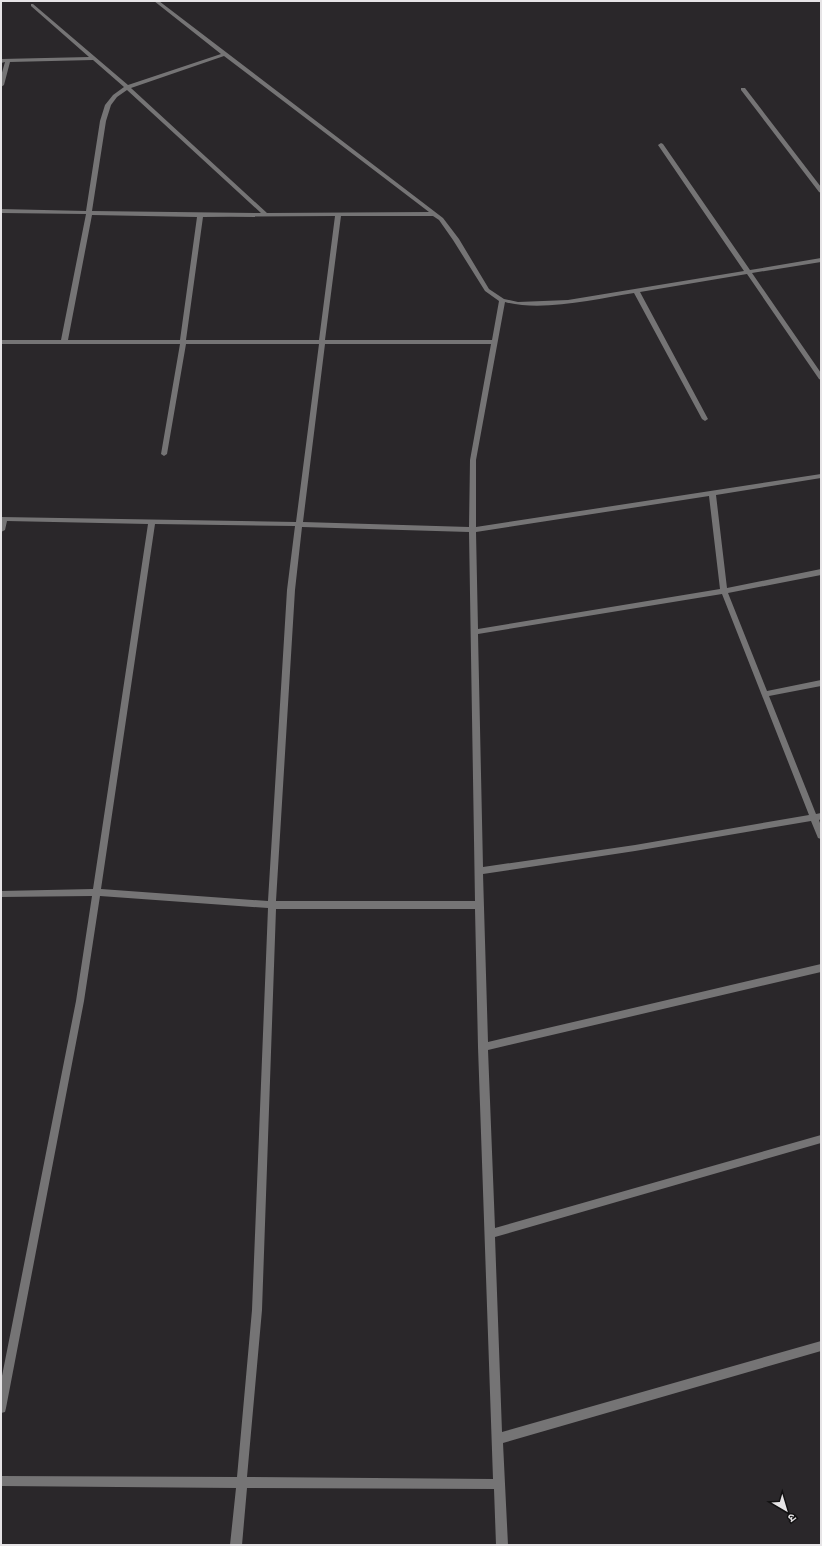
<svg xmlns="http://www.w3.org/2000/svg" width="822" height="1546" font-family="'Libre Baskerville','Noto Sans Devanagari',serif">
<rect width="100%" height="100%" fill="#2a272a"/>
<g fill="none" stroke-linecap="round" stroke-linejoin="round">
<path fill="#757475" fill-rule="evenodd" d="M 154,1 L 159,1 L 443,218 L 459,239 L 489,289 L 504,299 L 518,302 L 568,300 L 744,271 L 658,145 L 661,143 L 663,144 L 750,270 L 821,258 L 821,262 L 752,273 L 821,373 L 821,380 L 819,379 L 747,274 L 640,292 L 708,419 L 705,421 L 702,419 L 634,293 C 596,299 542,312 505,302 L 476,460 L 476,527 L 821,474 L 821,478 L 716,495 L 727,588 L 821,569 L 821,575 L 728,593 L 767,691 L 821,680 L 821,686 L 769,696 L 816,814 L 821,813 L 821,819 L 819,820 L 821,826 L 821,839 L 818,838 L 811,821 L 635,851 L 483,874 L 488,1042 L 821,964 L 821,972 L 488,1050 L 495,1228 L 821,1135 L 821,1143 L 495,1237 L 502,1432 L 821,1341 L 821,1351 L 503,1443 L 508,1545 L 496,1545 L 494,1489 L 247,1488 L 242,1545 L 230,1545 L 236,1488 L 1,1486 L 1,1476 L 237,1477 L 252,1310 L 268,908 L 100,896 L 84,1001 L 6,1408 L 5,1412 L 1,1413 L 1,1381 L 76,1001 L 92,896 L 1,897 L 1,891 L 93,889 L 148,524 L 7,521 L 5,530 L 1,532 L 1,517 L 296,522 L 319,344 L 186,344 L 167,454 L 164,456 L 161,454 L 180,344 L 1,344 L 1,340 L 61,340 L 86,214 L 1,213 L 1,209 L 86,211 L 100,121 L 105,105 L 113,95 L 124,87 L 93,60 L 10,62 L 4,85 L 1,87 L 1,76 L 5,62 L 1,63 L 1,59 L 89,57 L 31,6 L 31,4 L 33,4 L 128,85 L 221,54 ZM 224,56 L 429,212 L 267,213 L 131,88 ZM 127,90 L 261,213 L 92,211 L 106,121 L 111,105 L 117,97 ZM 92,215 L 197,217 L 180,340 L 68,340 ZM 335,216 L 319,340 L 186,340 L 203,217 ZM 341,216 L 433,216 L 439,220 L 453,240 L 485,291 L 499,301 L 492,340 L 325,340 ZM 325,344 L 491,344 L 470,460 L 469,527 L 303,522 ZM 709,496 L 720,589 L 478,629 L 476,532 ZM 155,524 L 295,526 L 287,590 L 268,901 L 101,889 ZM 302,527 L 469,532 L 475,901 L 276,901 L 295,590 ZM 722,594 L 809,815 L 635,845 L 483,867 L 478,634 ZM 276,909 L 475,909 L 478,1047 L 493,1479 L 247,1477 L 262,1310 Z
M 741,88 L 745,88 L 821,187 L 821,193 L 819,192 L 741,90 Z"/>
</g>
<rect width="822" height="1546" fill="none" stroke="#e6e4e6" stroke-width="4"/>
<g transform="translate(786 1510) rotate(142)" stroke="#121112" stroke-width="3" paint-order="stroke">
<path d="M0-3L7 15L0 10L-7 15Z" fill="#e6e4e6"/>
<text y="-6" font-size="11" font-weight="bold" text-anchor="middle" fill="#e6e4e6">उ</text>
</g>
</svg>
